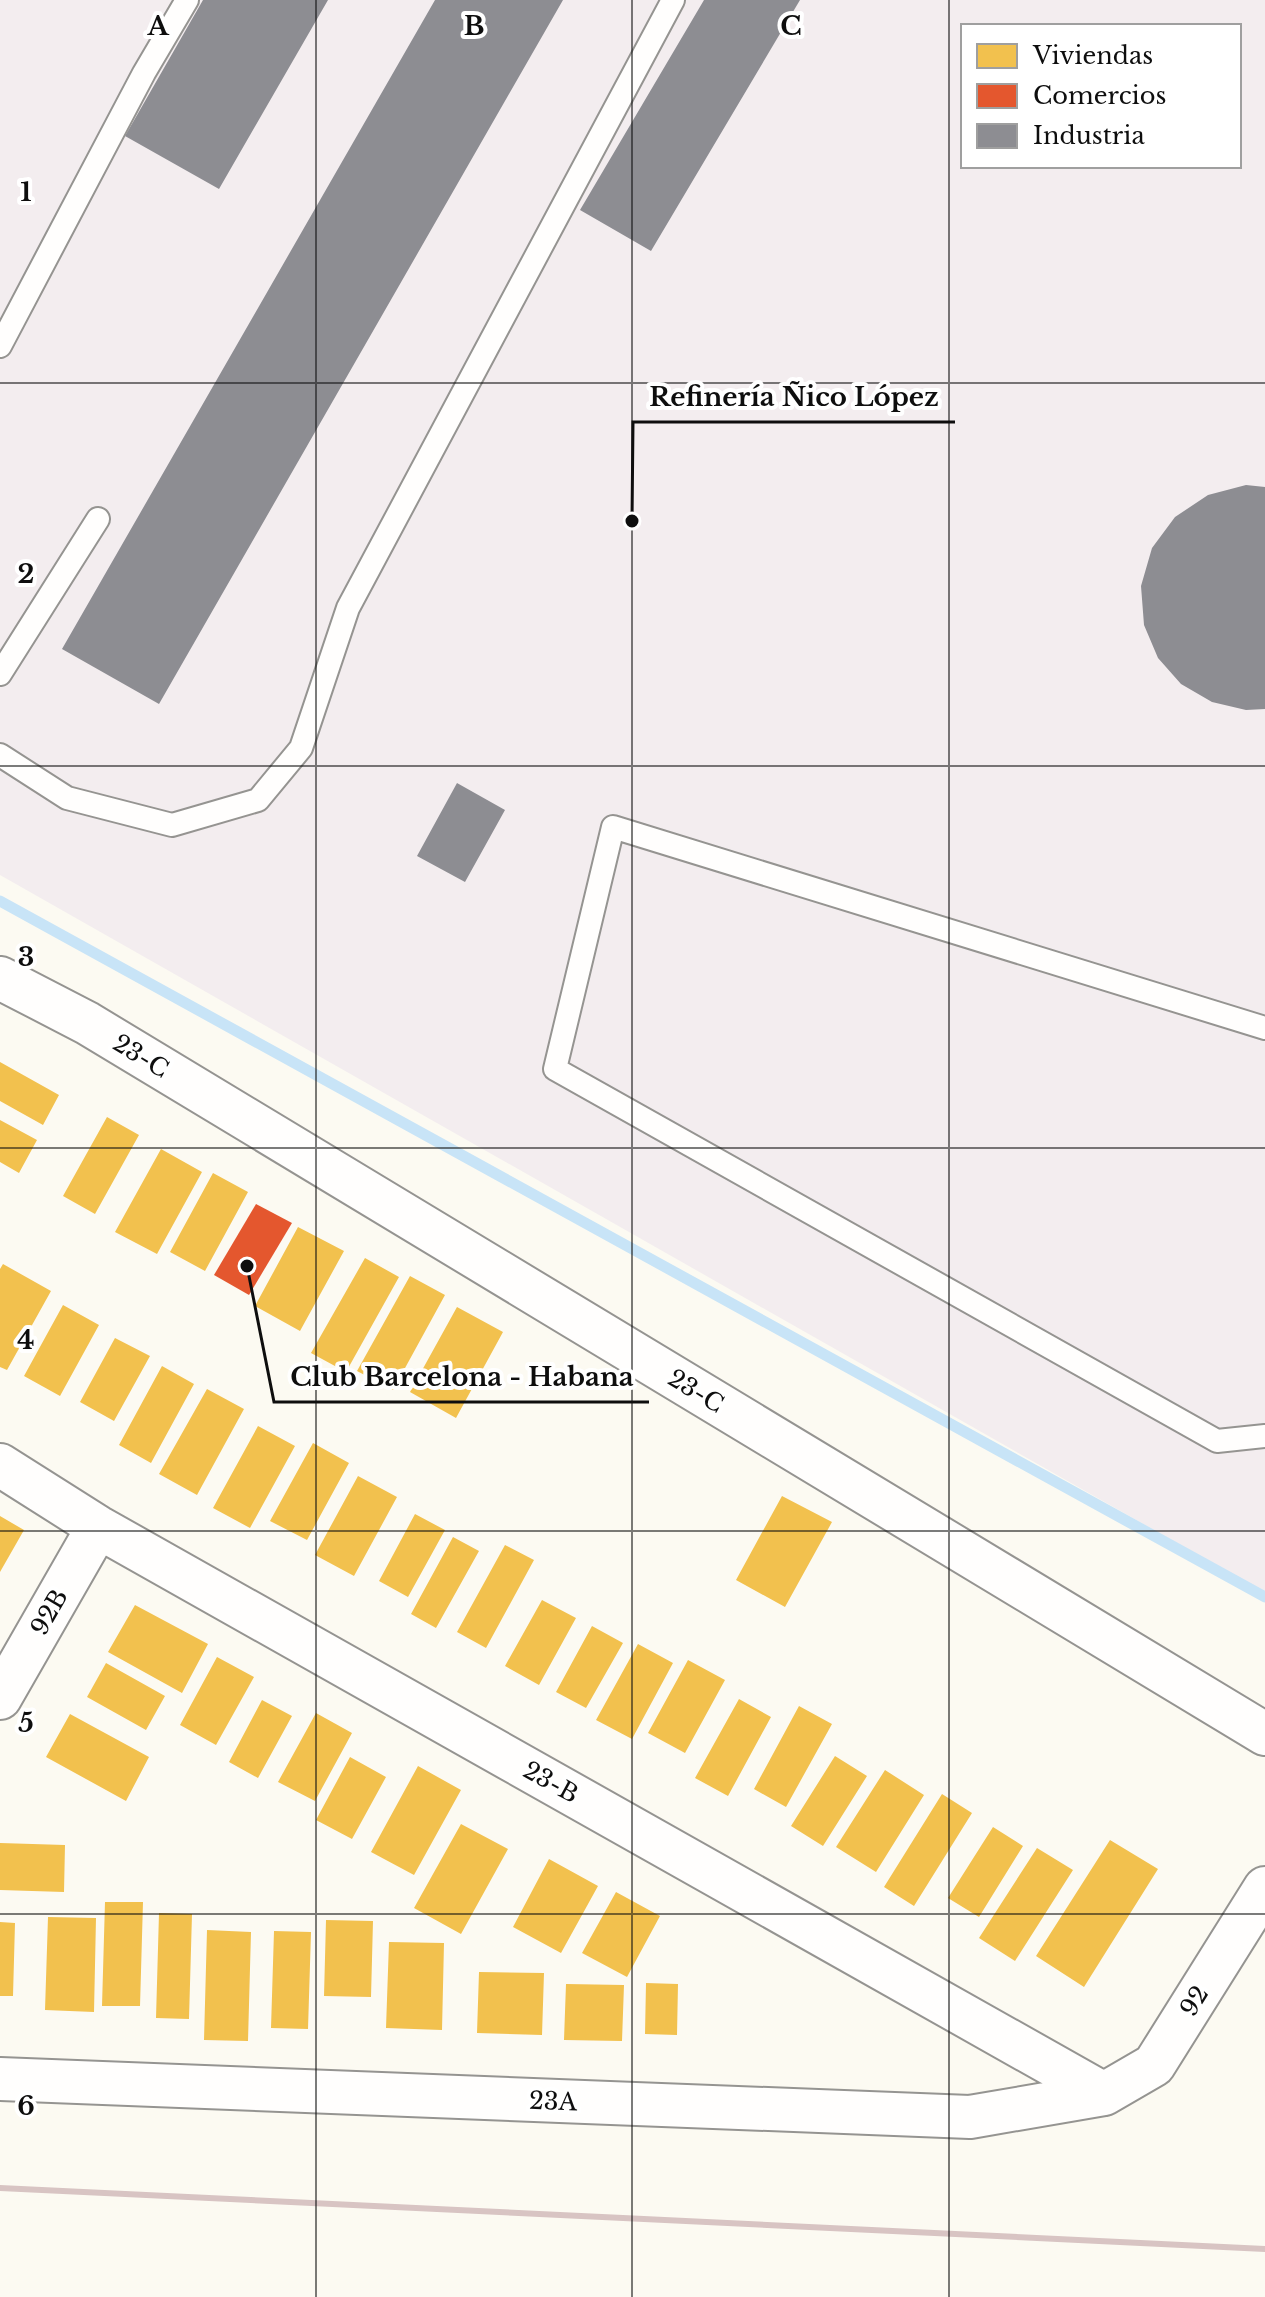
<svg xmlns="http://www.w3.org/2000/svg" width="1265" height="2297" font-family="'Libre Baskerville',serif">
<rect width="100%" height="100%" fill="#fcfaf2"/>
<path fill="#f3edef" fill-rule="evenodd" d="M 0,0 L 1265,0 L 1265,1593 L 0,875 ZM 963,26 L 1239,26 L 1239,166 L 963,166 Z"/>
<path fill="#f2c14e" d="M 0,1062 L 59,1095 L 43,1125 L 0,1101 Z
M 107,1117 L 139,1135 L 95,1214 L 63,1196 Z
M 0,1120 L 37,1140 L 19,1173 L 0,1162 Z
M 161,1149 L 202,1172 L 157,1254 L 115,1232 Z
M 213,1173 L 248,1192 L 205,1271 L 170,1252 Z
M 298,1227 L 344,1251 L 300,1331 L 255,1306 Z
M 365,1258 L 399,1277 L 346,1372 L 311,1353 Z
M 3,1264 L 51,1291 L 7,1370 L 0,1367 L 0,1269 Z
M 410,1276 L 445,1295 L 393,1390 L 357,1371 Z
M 63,1305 L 99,1325 L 60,1396 L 24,1376 Z
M 457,1307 L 503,1332 L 456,1418 L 410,1392 Z
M 115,1338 L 150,1356 L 114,1421 L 80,1402 Z
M 162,1366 L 194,1384 L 151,1463 L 119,1445 Z
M 207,1389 L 244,1409 L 197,1495 L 159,1474 Z
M 258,1426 L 295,1446 L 250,1528 L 213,1508 Z
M 313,1443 L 349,1463 L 307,1540 L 270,1521 Z
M 358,1476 L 397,1497 L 354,1576 L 315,1555 Z
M 782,1496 L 832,1522 L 785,1607 L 736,1580 Z
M 415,1514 L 445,1530 L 408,1597 L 379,1581 Z
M 0,1516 L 24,1530 L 0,1572 Z
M 453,1537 L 479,1551 L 436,1628 L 411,1614 Z
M 505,1545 L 534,1560 L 486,1648 L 457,1632 Z
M 542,1600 L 576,1618 L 539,1685 L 505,1666 Z
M 135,1605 L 208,1644 L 182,1693 L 108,1652 Z
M 592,1626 L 623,1643 L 586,1708 L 556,1692 Z
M 638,1644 L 673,1663 L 632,1739 L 596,1720 Z
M 217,1657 L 254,1677 L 216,1745 L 180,1725 Z
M 688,1660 L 725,1680 L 685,1753 L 648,1733 Z
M 106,1663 L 165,1696 L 146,1730 L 87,1697 Z
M 739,1699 L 771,1717 L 728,1796 L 695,1778 Z
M 262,1700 L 292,1716 L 258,1778 L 229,1762 Z
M 799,1706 L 832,1724 L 786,1807 L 754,1789 Z
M 316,1713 L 352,1733 L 315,1801 L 278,1782 Z
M 70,1714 L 149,1757 L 126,1801 L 46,1757 Z
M 835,1756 L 867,1776 L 823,1846 L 791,1826 Z
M 350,1757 L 386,1777 L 352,1839 L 316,1820 Z
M 418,1766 L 461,1790 L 414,1875 L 371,1852 Z
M 885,1770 L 924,1795 L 876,1872 L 836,1847 Z
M 942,1794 L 972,1813 L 914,1906 L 884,1887 Z
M 461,1824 L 508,1849 L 461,1934 L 414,1908 Z
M 993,1827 L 1023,1846 L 979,1917 L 948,1898 Z
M 1110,1840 L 1158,1869 L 1084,1987 L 1036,1956 Z
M 0,1843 L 65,1845 L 64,1892 L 0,1890 Z
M 1037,1848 L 1073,1870 L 1015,1961 L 979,1938 Z
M 549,1859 L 598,1886 L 561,1953 L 513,1927 Z
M 616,1892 L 660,1916 L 627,1977 L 582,1953 Z
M 105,1902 L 143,1902 L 140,2006 L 102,2006 Z
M 159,1913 L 192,1914 L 189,2019 L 156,2018 Z
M 48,1917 L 96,1918 L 94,2012 L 45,2010 Z
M 326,1920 L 373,1921 L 371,1997 L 324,1996 Z
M 0,1922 L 15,1923 L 13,1996 L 0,1996 Z
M 207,1930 L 251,1932 L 248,2041 L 204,2040 Z
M 274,1931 L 311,1932 L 308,2029 L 271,2028 Z
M 389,1942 L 444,1943 L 442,2030 L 386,2028 Z
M 479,1972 L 544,1973 L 542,2035 L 477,2033 Z
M 646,1983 L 678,1984 L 677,2035 L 645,2034 Z
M 566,1984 L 624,1985 L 622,2041 L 564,2040 Z"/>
<path fill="#e4572e" d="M 256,1204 L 292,1223 L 249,1295 L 214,1275 Z"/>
<path fill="#8d8d92" d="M 203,0 L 328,0 L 219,189 L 125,136 Z
M 435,0 L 563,0 L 159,704 L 62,649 Z
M 704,0 L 800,0 L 651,251 L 580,210 Z
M 1246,485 L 1265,487 L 1265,709 L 1246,710 L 1212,702 L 1181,684 L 1158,658 L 1144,625 L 1141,586 L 1152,548 L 1175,517 L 1208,495 Z
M 457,783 L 505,810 L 465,882 L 417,856 Z"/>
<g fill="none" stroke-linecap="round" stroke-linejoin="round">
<path stroke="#c8e4f7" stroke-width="11" d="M 0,901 L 1265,1597"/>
<defs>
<path id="lane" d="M 0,346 L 144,73 L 187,0
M 0,674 L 98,519
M 0,755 L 67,798 L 172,825 L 258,800 L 301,748 L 348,608 L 673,0
M 1265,1028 L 613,827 L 555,1069 L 1217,1441 L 1265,1436"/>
<path id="street" d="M 0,978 L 87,1023 L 1265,1734
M 0,1465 L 98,1527 L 1104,2094
M 0,1698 L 98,1527
M 0,2079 L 970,2117 L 1104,2094 L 1154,2065 L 1265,1888"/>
</defs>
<use href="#lane" stroke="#959491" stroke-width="26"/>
<use href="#street" stroke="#959491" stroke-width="46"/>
<use href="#lane" stroke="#fffefd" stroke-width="22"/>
<use href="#street" stroke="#fffefd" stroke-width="42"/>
<path stroke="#d8c4c3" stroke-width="6" d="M 0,2188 L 1265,2249"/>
</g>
<path fill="none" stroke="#0e0e0e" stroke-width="2" stroke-opacity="0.55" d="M 316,0 L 316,2297M 632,0 L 632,2297M 949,0 L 949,2297M 0,383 L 1265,383M 0,766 L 1265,766M 0,1148 L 1265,1148M 0,1531 L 1265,1531M 0,1914 L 1265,1914"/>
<g text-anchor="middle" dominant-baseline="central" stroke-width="8" stroke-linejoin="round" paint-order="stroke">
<g font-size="24" fill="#0e0e0e" stroke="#fff">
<text transform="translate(141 1056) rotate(31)">23-C</text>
<text transform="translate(696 1391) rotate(31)">23-C</text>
<text transform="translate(49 1612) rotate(-60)">92B</text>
<text transform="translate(551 1782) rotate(29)">23-B</text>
<text transform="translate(1194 2001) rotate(-58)">92</text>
<text transform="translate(553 2101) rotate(2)">23A</text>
</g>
</g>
<g font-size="26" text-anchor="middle" font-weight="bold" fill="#0e0e0e" stroke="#fff" stroke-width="8" stroke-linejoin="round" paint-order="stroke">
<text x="158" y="35">A</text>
<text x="474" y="35">B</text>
<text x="791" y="35">C</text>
<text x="26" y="201">1</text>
<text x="26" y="583">2</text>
<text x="26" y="966">3</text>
<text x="26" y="1349">4</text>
<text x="26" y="1732">5</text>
<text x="26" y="2115">6</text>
</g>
<path fill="none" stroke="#0e0e0e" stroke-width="3" d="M632 521L633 422H955M247 1266L274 1402H649"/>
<g fill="#0e0e0e" stroke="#fff" stroke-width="3">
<circle cx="632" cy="521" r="8"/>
<circle cx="247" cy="1266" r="8"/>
</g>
<g font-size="26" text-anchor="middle" font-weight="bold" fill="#0e0e0e" stroke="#fff" stroke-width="8" stroke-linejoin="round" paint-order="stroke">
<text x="794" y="406">Refinería Ñico López</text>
<text x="462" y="1386">Club Barcelona - Habana</text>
</g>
<rect x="961" y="24" width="280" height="144" fill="#ffffff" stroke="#9f9f9f" stroke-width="2"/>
<rect x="977" y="44" width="40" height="24" fill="#f2c14e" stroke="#9f9f9f" stroke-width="2"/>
<text x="1033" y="64" font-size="24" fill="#0e0e0e">Viviendas</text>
<rect x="977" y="84" width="40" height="24" fill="#e4572e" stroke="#9f9f9f" stroke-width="2"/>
<text x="1033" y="104" font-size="24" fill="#0e0e0e">Comercios</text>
<rect x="977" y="124" width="40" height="24" fill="#8d8d92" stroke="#9f9f9f" stroke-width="2"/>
<text x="1033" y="144" font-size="24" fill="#0e0e0e">Industria</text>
</svg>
